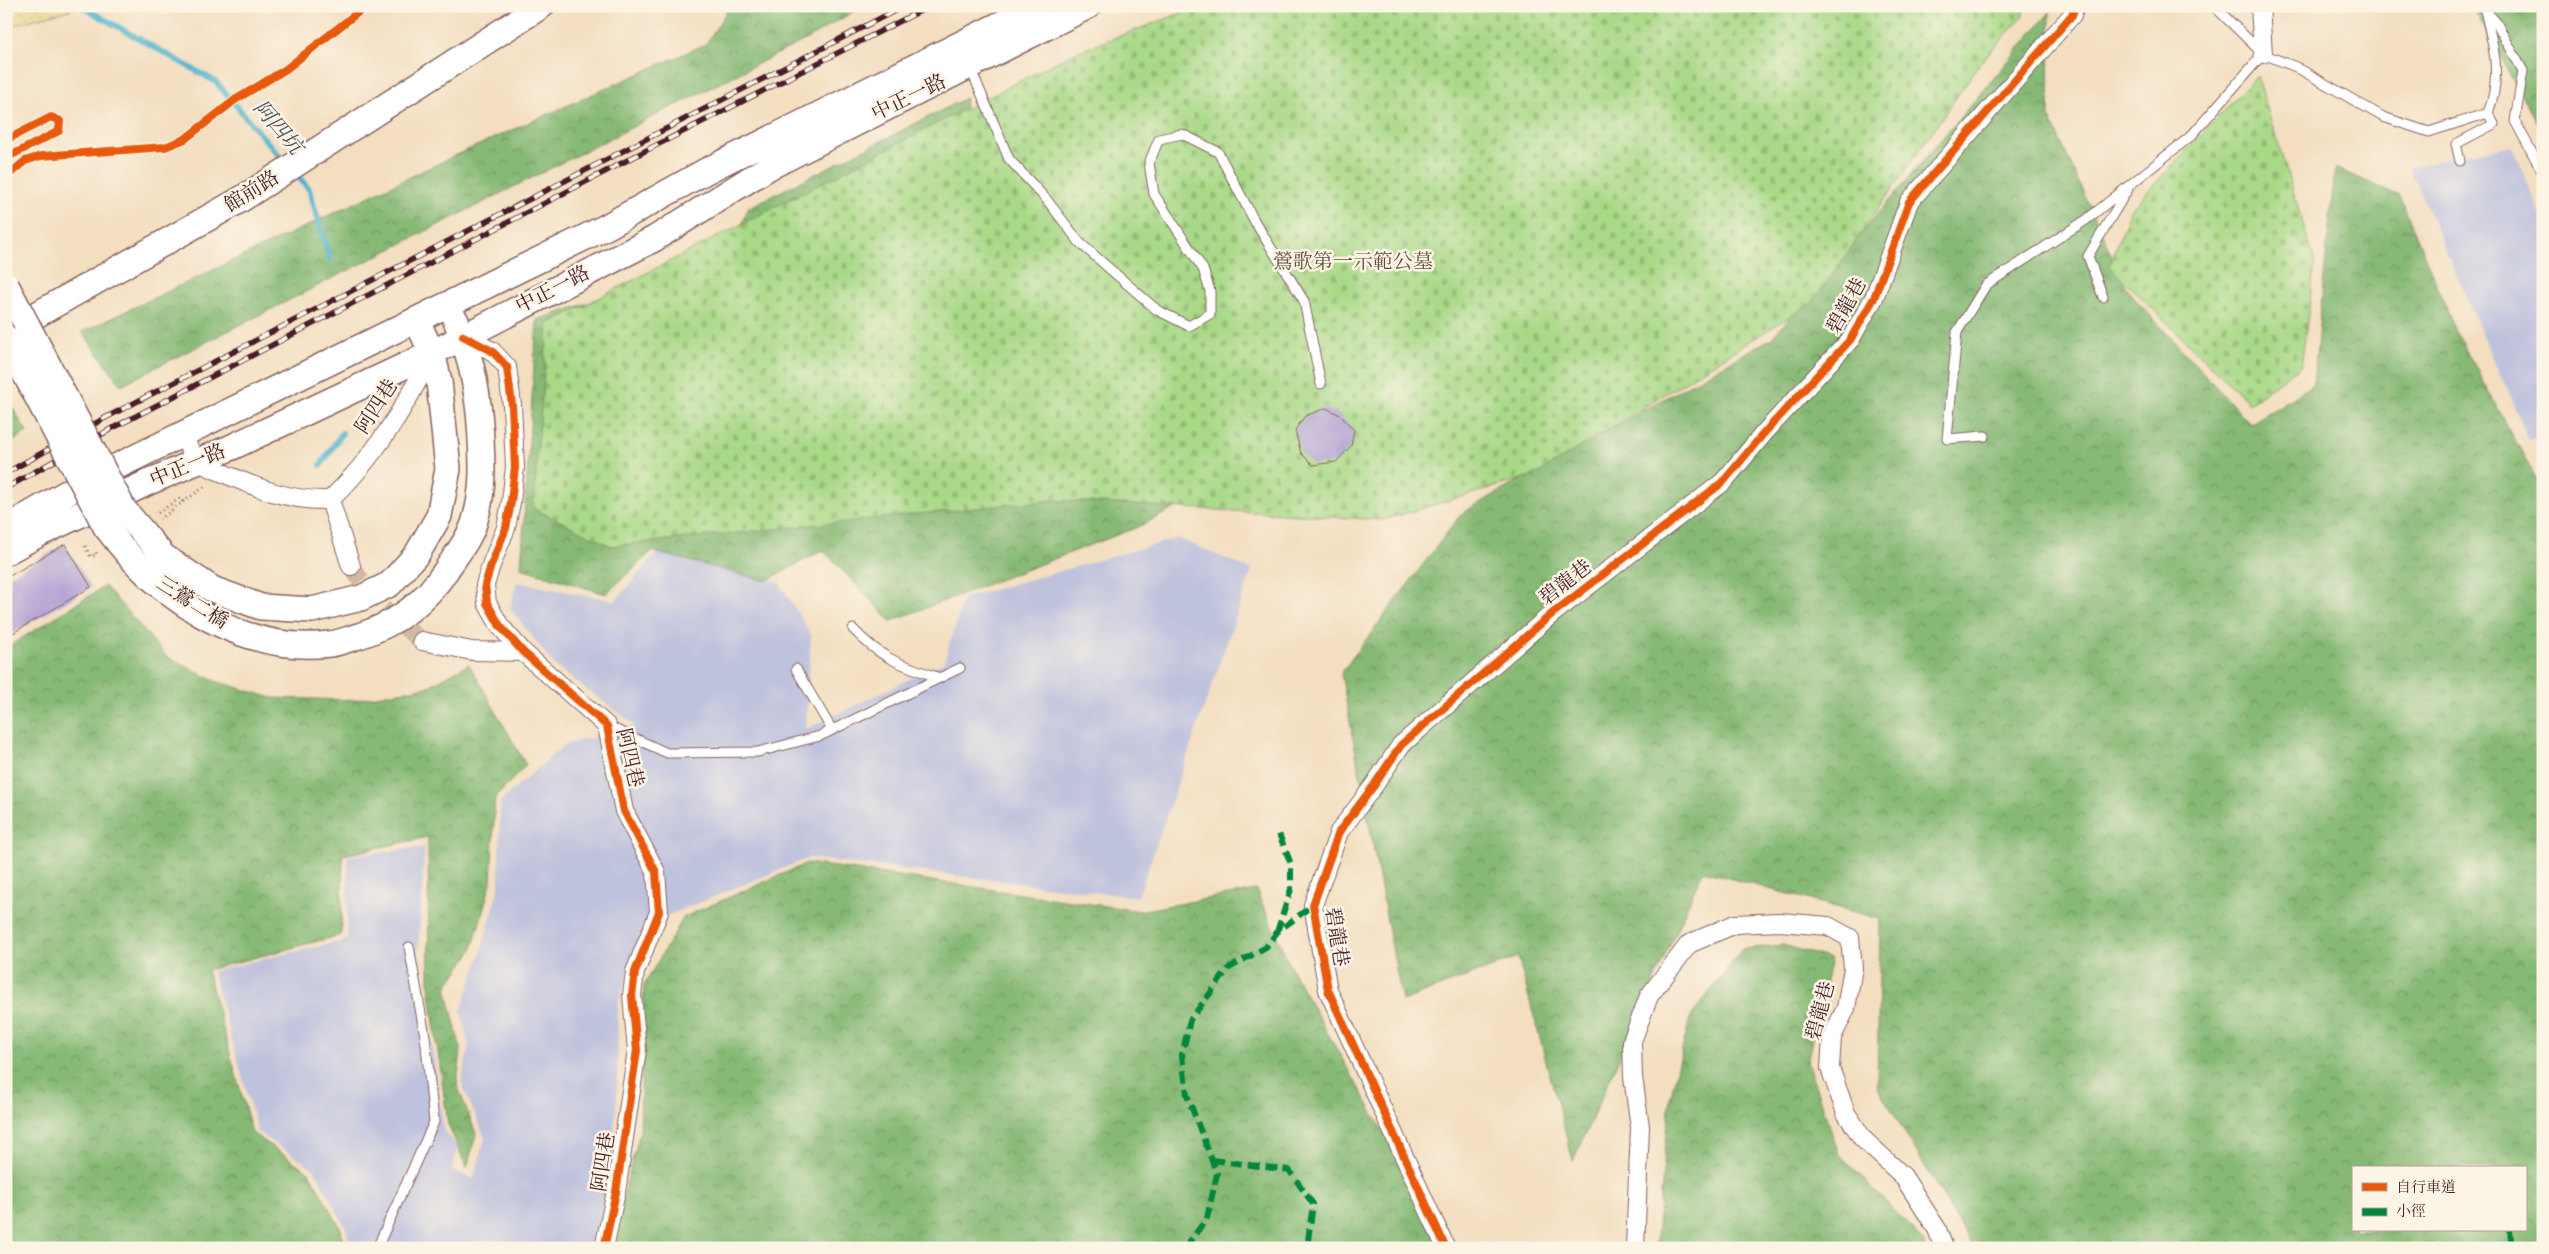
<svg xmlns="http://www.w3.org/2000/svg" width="2549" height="1254" font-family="'IM FELL English','Noto Serif TC',serif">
<defs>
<pattern id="forest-crowns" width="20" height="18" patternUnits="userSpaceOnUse" patternTransform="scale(1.25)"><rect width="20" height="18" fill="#86b974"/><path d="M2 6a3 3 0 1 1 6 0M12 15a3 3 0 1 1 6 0" fill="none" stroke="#70965f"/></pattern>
<pattern id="sand-dots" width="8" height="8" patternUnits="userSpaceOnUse" patternTransform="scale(1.25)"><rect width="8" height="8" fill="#eeda9e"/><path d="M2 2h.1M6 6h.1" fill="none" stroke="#cebb88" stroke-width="1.8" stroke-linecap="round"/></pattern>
<pattern id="cemetery-stones" width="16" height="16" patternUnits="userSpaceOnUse" patternTransform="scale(1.25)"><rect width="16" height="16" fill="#a9d987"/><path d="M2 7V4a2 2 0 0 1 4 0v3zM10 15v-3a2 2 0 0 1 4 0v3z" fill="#93ba75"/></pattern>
</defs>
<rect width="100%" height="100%" fill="#fcf5e5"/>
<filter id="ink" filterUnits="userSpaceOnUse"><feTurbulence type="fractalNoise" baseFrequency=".02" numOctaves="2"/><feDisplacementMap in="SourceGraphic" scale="10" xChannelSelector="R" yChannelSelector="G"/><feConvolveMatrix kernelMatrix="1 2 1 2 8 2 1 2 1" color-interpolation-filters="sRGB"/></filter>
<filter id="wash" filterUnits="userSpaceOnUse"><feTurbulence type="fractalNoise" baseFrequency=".0096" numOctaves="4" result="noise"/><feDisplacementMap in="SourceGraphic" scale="20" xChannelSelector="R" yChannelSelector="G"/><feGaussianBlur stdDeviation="1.12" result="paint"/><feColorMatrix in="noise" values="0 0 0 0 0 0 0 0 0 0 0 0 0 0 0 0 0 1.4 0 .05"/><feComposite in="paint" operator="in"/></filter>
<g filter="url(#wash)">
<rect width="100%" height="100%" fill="#f3dec0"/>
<path fill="#bfc2dd" d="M 2513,145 L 2543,222 L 2543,434 L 2529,440 L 2409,167 Z
M 1178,538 L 1252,570 L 1138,897 L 809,858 L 644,925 L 618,1004 L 617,1096 L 609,1200 L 598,1248 L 349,1248 L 346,1228 L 314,1169 L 258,1132 L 212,971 L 347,940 L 348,856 L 425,847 L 418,953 L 444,1131 L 458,1146 L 452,1170 L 473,1179 L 485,1138 L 461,1082 L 469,1047 L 461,1011 L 482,950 L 499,887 L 500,802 L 564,745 L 635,725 L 555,666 L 510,608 L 517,582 L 615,601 L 663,546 L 779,582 L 811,635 L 806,729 L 944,662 L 964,598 Z"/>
<path fill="url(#forest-crowns)" stroke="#686c50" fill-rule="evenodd" d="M 730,6 L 863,6 L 807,39 L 121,385 L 82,332 L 465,151 L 706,44 Z
M 2472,6 L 2543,6 L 2543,140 L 2538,125 Z
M 2050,12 L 2049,116 L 2127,290 L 2250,424 L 2313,385 L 2335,168 L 2400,196 L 2455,330 L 2543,491 L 2543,1248 L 1974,1248 L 1877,1086 L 1880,919 L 1703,871 L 1573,1161 L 1518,957 L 1402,1001 L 1341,673 L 1462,513 L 1772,338 ZM 2353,1168 L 2525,1168 L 2525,1230 L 2353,1230 Z
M 966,98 L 948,193 L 1275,457 L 1138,527 L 891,621 L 823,550 L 766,581 L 652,551 L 606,594 L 521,568 L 537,320 L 730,256 L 748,208 Z
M 6,397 L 27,432 L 6,446 Z
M 105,586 L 167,657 L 215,681 L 272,698 L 354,700 L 427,687 L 469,664 L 526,765 L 495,798 L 491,882 L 472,950 L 446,988 L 461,1050 L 457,1085 L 476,1134 L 467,1168 L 448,1124 L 429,986 L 428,837 L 343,855 L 341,935 L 207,970 L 252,1133 L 309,1172 L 341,1229 L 344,1248 L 6,1248 L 6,648 Z
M 808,863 L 1139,911 L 1256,890 L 1292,970 L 1449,1248 L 609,1248 L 640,1132 L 644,985 L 684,917 Z
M 1783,945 L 1831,959 L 1807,1062 L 1839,1154 L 1925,1242 L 1926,1248 L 1656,1248 L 1670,1099 L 1690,1018 L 1742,949 Z"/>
<path fill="url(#sand-dots)" stroke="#9c7c64" d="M 6,6 L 84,6 L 6,27 Z"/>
<path fill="url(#cemetery-stones)" stroke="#7a7c59" d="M 1200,6 L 2023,6 L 2023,16 L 1981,62 L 1813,302 L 1535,475 L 1383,520 L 1053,500 L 611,546 L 533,508 L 548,324 L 1074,53 Z
M 2257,76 L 2315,262 L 2301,366 L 2249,403 L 2109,266 L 2131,209 Z"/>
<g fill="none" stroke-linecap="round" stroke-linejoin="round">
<path stroke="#4fb2ce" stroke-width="6" d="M 81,6 L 216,82 L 287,165
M 294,172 L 309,189 L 330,260
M 321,465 L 342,433"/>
</g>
<g id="blocks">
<path fill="#b1a2d3" d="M 1326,408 L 1340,415 L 1354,430 L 1351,446 L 1336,462 L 1313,465 L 1301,453 L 1295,430 L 1305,416 Z
M 65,544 L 91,587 L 6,637 L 6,578 Z"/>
</g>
</g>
<g filter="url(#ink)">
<use href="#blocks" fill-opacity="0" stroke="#85625f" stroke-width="1"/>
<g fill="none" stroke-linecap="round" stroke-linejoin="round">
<path stroke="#d1b8a2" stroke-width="18" stroke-dasharray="18 9" stroke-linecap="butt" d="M 351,566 L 377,604 L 422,641"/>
<defs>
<path id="lane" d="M 2214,6 L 2263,54 L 2296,67 L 2383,117 L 2429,132 L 2488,113 C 2502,77 2494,47 2485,11
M 2487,12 L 2496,22 L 2523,71 L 2515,121 L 2543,173
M 970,67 L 1009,159 L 1047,200 L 1080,243 L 1157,310 L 1189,326 L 1210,314 L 1210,291 L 1203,269 L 1154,194 L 1149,163 L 1159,139 L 1182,134 L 1218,152 L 1255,222 L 1304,301 L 1321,384
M 2460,161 L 2456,144 L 2494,124 L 2488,113
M 2103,297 L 2088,256 L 2128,189
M 1985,436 L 1947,439 L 1957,332 L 1986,285 L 2086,220 L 2191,136 L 2263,54
M 853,629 C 881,659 902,665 940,678
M 796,669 L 832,730
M 608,726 L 667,753 L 758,752 L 820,736 L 960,668
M 377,1248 L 434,1122 L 425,1036 L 409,947"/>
<path id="street" d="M 2260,6 L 2263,54
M 463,336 L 492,351 L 507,367 L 512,405 L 515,467 L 511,502 L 506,528 L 491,565 L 485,585 L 487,603 L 500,626 L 523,652 L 607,726 L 624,811 L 656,872 L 659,912 L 635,972 L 632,995 L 637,1050 L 616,1192 L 604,1248
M 182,433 L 195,461 C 241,480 279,502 330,500 C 374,458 405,408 432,353
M 330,500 L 351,566
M 422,641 L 472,651 L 523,652
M 1446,1248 L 1328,990 L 1313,905 L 1339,832 L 1375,784 L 1401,745 L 1553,613 L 1723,482 L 1764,433 L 1850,340 L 1874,298 L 1909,202 L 2072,15 L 2075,6
M 1635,1248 L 1640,1127 L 1633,1077 L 1632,1041 L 1649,996 L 1689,944 L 1735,924 L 1780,922 L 1828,926 L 1850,938 L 1853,968 L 1846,1008 L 1832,1037 L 1830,1068 L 1846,1113 L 1863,1139 L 1903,1176 L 1937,1229 L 1944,1248"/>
<path id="secondary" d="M 6,332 L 240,200 L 541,6
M 6,528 L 89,480 L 606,227 L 706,171 L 1037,6
M 142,531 L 164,557 L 212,589 L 261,607 L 312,610 L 361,598 L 390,584 L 417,554 L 439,516 L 448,469 L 439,381 L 432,353 L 417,321
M 118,542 C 167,604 248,654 330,644 C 340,643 350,638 359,636 C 397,624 425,603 447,569 C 456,555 471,537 475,520 C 485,488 482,456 480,423 C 477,387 471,355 456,321
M 6,552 L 39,534 L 151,481 L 232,447 L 432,353 L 654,239 L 769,167 L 1088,6"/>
</defs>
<use href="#lane" stroke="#85625f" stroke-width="11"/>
<use href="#street" stroke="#85625f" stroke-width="20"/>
<use href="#secondary" stroke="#85625f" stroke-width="28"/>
<path stroke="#85625f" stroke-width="3" stroke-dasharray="1 4" stroke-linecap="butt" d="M 183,502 L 207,485
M 158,513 L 180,498 L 183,502 L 160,519"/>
<use href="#lane" stroke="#fff" stroke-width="9"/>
<use href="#street" stroke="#fff" stroke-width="18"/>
<use href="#secondary" stroke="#fff" stroke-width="25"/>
<defs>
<path id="rail" d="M 6,473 L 105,418 L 904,6
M 6,488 L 111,429 L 643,152 L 930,6"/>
</defs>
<use href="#rail" stroke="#4a1f2b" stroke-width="5.5"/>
<use href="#rail" stroke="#fcf5e5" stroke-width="4" stroke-dasharray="11" stroke-linecap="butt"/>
<defs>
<path id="secondary-bridge" d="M 6,285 L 124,510 L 142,531
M 6,338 L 106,527 L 118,542"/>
</defs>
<use href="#secondary-bridge" stroke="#85625f" stroke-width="28" stroke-linecap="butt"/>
<path stroke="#85625f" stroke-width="3" stroke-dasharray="1 4" stroke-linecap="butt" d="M 85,546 L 91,557 L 97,554 L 95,551"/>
<use href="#secondary-bridge" stroke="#fff" stroke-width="25"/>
<path stroke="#00873e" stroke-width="6" stroke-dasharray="12 6" stroke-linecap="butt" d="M 1277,932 L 1291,889 L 1291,864 L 1279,834
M 1212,1160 L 1289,1170 L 1313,1204 L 1307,1248
M 2510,1230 L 2512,1248
M 1185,1248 L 1207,1218 L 1217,1174 L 1187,1095 L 1182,1055 L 1190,1020 L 1229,968 L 1266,947 L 1277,932 L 1313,905"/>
<defs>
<path id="cycleway" d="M 6,140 L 51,117 L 60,121 L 59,131 L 6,158
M 6,177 L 25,161 L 41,156 L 165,147 L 185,139 L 235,100 L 286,69 L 366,6
M 463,336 L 492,351 L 507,367 L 512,405 L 515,467 L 511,502 L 506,528 L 491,565 L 485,585 L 487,603 L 500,626 L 523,652 L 607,726 L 624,811 L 656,872 L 659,912 L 635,972 L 632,995 L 637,1050 L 616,1192 L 604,1248
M 1446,1248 L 1328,990 L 1313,905 L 1339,832 L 1375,784 L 1401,745 L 1553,613 L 1723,482 L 1764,433 L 1850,340 L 1874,298 L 1909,202 L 2072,15 L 2075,6"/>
</defs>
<use href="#cycleway" stroke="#fcf5e5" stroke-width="11"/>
<use href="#cycleway" stroke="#e8590c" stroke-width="8"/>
</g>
</g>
<g text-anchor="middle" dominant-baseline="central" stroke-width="5" stroke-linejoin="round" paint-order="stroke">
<g font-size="20" fill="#4a1f2b" stroke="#fcf5e5">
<text transform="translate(909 98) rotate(-26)">中正一路</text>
<text transform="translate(252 192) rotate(-32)">館前路</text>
<text transform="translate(553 290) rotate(-27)">中正一路</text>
<text transform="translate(1847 306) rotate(-61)">碧龍巷</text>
<text transform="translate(377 407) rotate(-57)">阿四巷</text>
<text transform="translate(188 466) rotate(-23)">中正一路</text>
<text transform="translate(1566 583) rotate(-38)">碧龍巷</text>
<text transform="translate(192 603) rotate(32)">三鶯二橋</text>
<text transform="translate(629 758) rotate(77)">阿四巷</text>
<text transform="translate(1336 937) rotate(81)">碧龍巷</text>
<text transform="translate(1821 1011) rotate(-75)">碧龍巷</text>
<text transform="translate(604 1162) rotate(-81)">阿四巷</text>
</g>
<g font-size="20" fill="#624e42" stroke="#fcf5e5">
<text x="1353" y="262">鶯歌第一示範公墓</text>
</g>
<g font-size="21" font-style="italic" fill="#4c5264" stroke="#fcf5e5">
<text transform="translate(277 128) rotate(49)">阿四坑</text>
</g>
</g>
<rect width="2549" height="1254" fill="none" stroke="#fcf5e5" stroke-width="25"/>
<rect x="2352" y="1166" width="175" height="65" fill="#fcf5e5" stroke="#b59f9b"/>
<rect x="2362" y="1183" width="25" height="8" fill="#e8590c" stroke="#b59f9b"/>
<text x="2396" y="1192" font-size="15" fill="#4a1f2b">自行車道</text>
<rect x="2362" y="1208" width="25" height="8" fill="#00873e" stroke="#b59f9b"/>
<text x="2396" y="1216" font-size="15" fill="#4a1f2b">小徑</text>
</svg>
